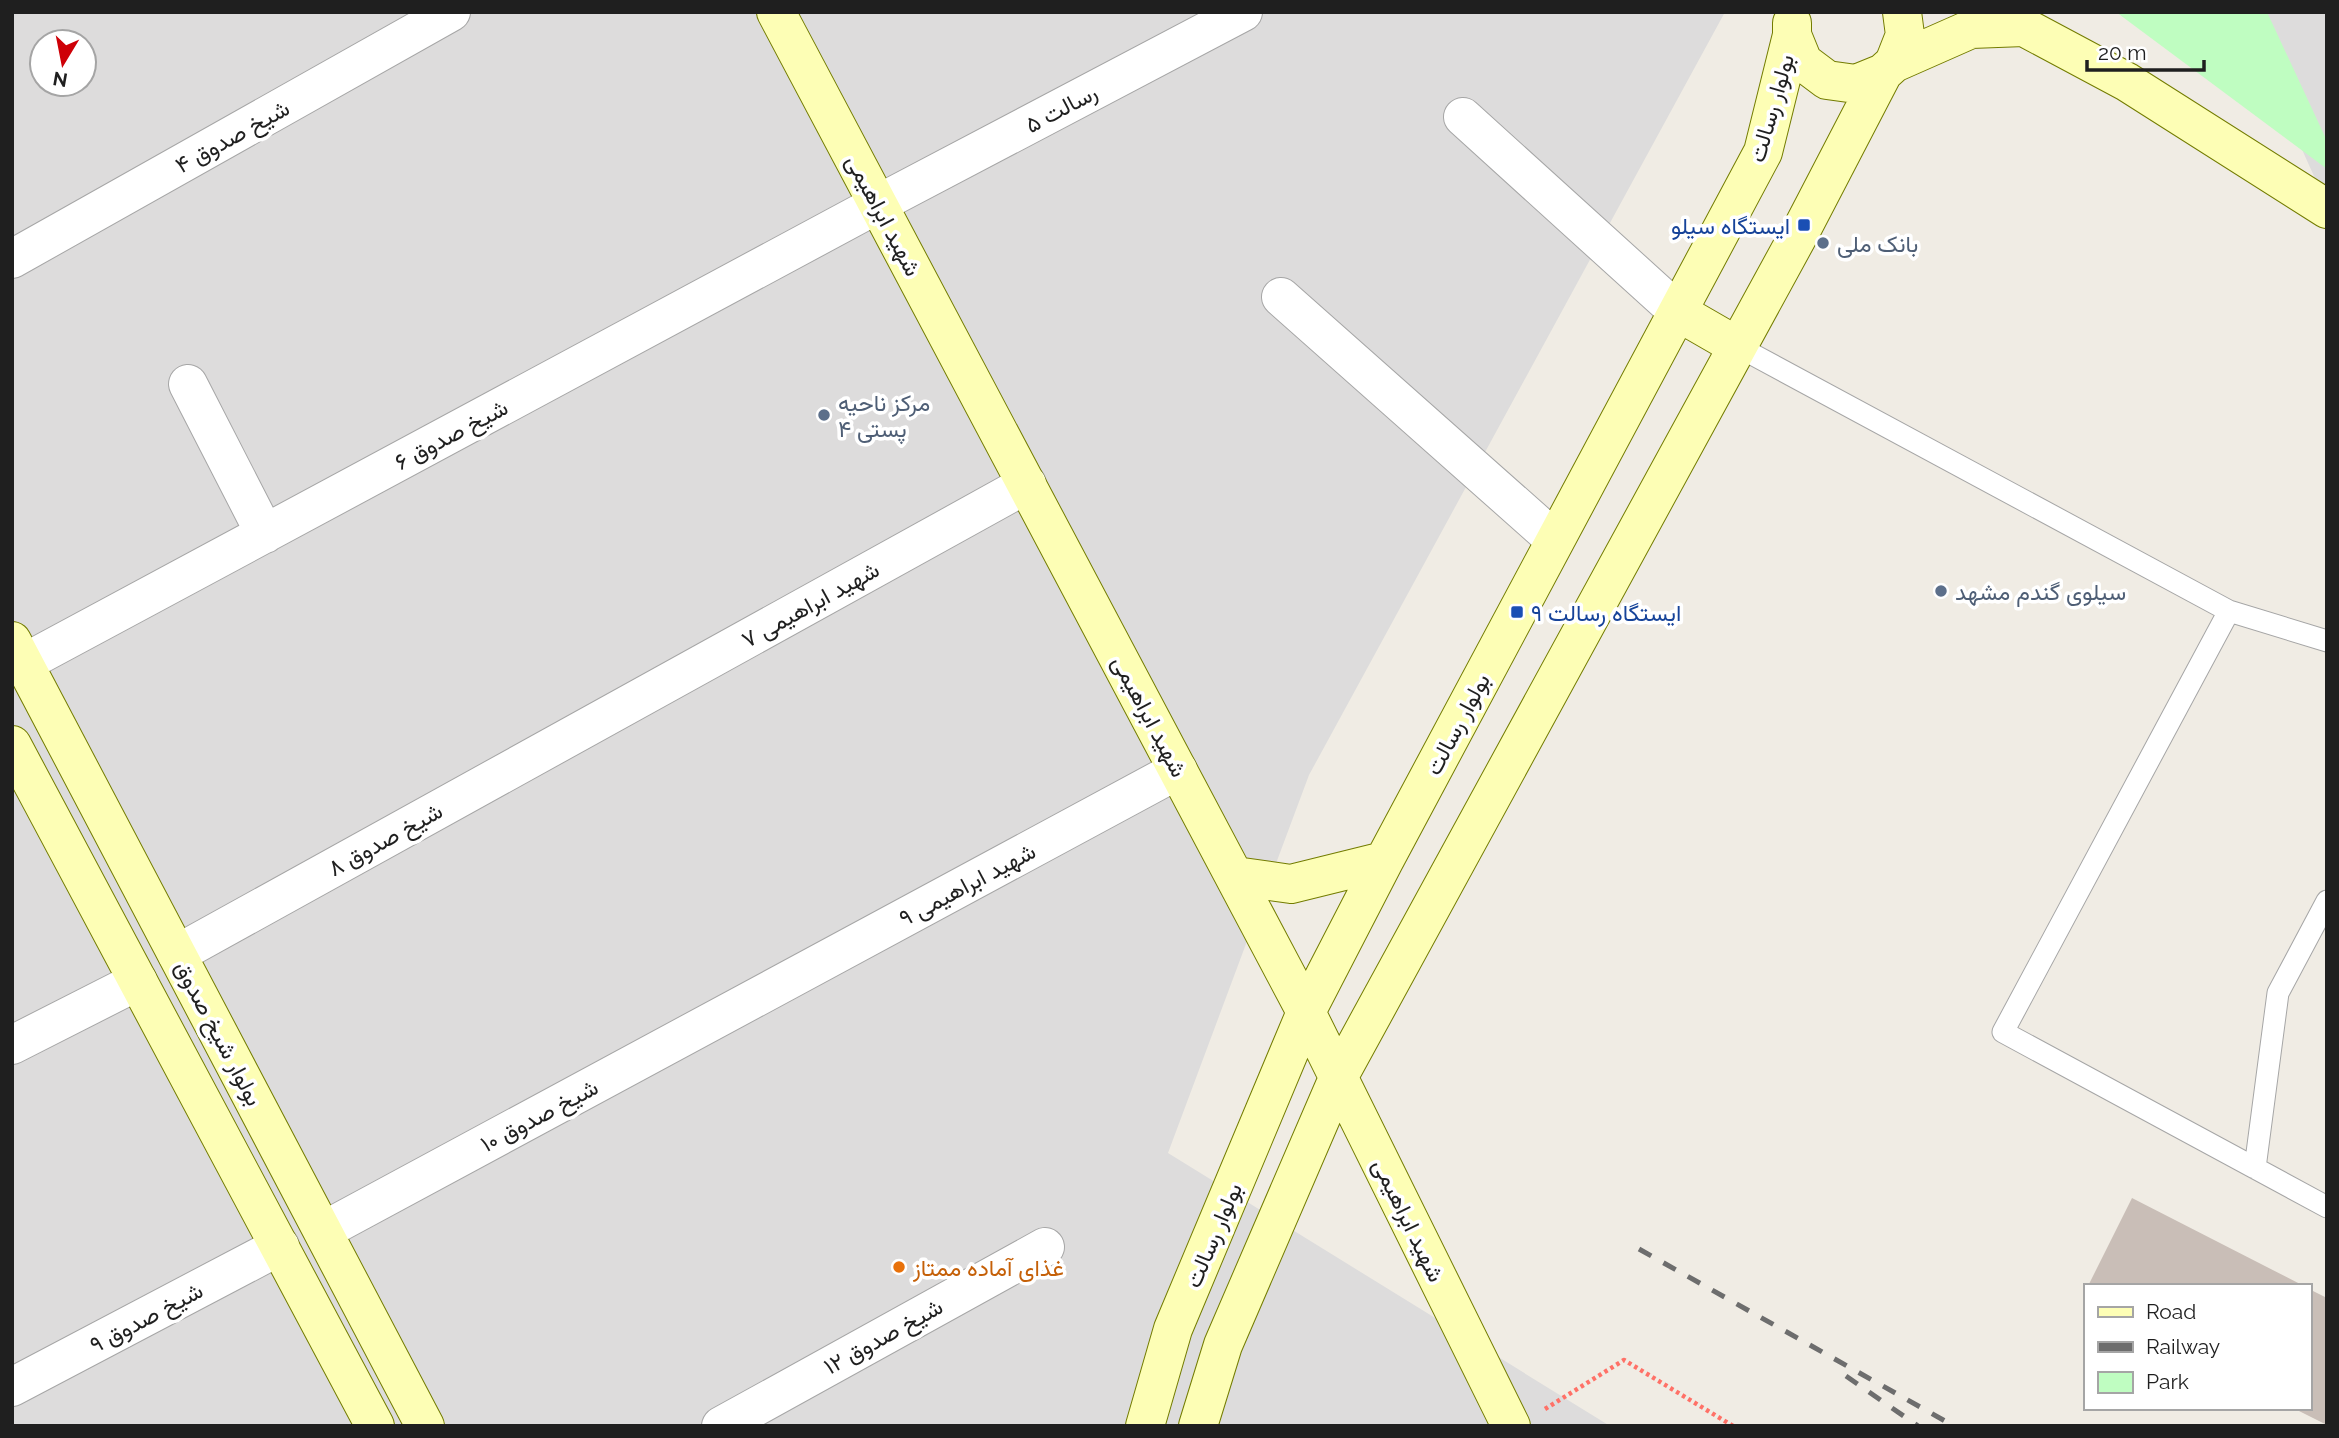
<svg xmlns="http://www.w3.org/2000/svg" width="2339" height="1438" font-family="Raleway,Vazirmatn,sans-serif">
<rect width="100%" height="100%" fill="#f0ece4"/>
<path fill="#dddcdc" fill-rule="evenodd" d="M 12,12 L 1725,12 L 1309,775 L 1168,1153 L 1610,1426 L 12,1426 ZM 42,42 L 84,42 L 84,84 L 42,84 Z
M 2240,12 L 2327,12 L 2327,205 Z"/>
<path fill="#bffdc1" d="M 2116,12 L 2267,12 L 2327,141 L 2327,169 Z"/>
<path fill="#c9beb7" d="M 2132,1198 L 2304,1286 L 2088,1286 Z
M 2309,1289 L 2327,1298 L 2327,1425 L 2293,1408 L 2309,1408 Z"/>
<g fill="none" stroke-linecap="round" stroke-linejoin="round">
<defs>
<path id="lane" d="M 1737,346 L 2229,611 L 2327,641
M 2229,611 L 2003,1032 L 2327,1207
M 2255,1168 L 2278,993 L 2327,901"/>
<path id="street" d="M 1463,117 L 1678,312
M 12,259 L 451,12
M 1281,297 L 1555,540
M 188,384 L 265,534
M 24,663 L 878,204 L 1243,12
M 177,954 L 1027,484
M 12,1045 L 138,981
M 323,1231 L 1178,770
M 12,1387 L 280,1246
M 721,1426 L 1045,1247"/>
<path id="secondary" d="M 776,12 L 1306,1012 L 1511,1426
M 1792,23 L 1792,35 L 1803,62 L 1827,80 L 1856,84 L 1883,73 L 1894,63 L 1971,29 L 2024,27 L 2127,82 L 2327,209
M 1894,63 L 1905,35 L 1902,12
M 1678,312 L 1737,346
M 12,641 L 425,1426
M 12,745 L 375,1426
M 1235,876 L 1291,884 L 1384,861
M 1145,1426 L 1173,1329 L 1306,1012 L 1384,861 L 1763,152 L 1792,35
M 1198,1426 L 1223,1345 L 1339,1076 L 1804,225 L 1883,73"/>
</defs>
<use href="#lane" stroke="#a6a6a6" stroke-width="23"/>
<use href="#street" stroke="#a6a6a6" stroke-width="40"/>
<use href="#secondary" stroke="#737c00" stroke-width="40"/>
<path stroke="#ff7167" stroke-width="4.5" stroke-dasharray="3.5 3.5" stroke-linecap="butt" d="M 1545,1409 L 1624,1360 L 1733,1426"/>
<use href="#lane" stroke="#fff" stroke-width="21"/>
<use href="#street" stroke="#fff" stroke-width="38"/>
<use href="#secondary" stroke="#fdfeb5" stroke-width="38"/>
<path stroke="#6d6d6d" stroke-width="5" stroke-dasharray="14 14" stroke-linecap="butt" d="M 1639,1249 L 1954,1426
M 1846,1376 L 1918,1426"/>
</g>
<g fill="#1a4fb4" stroke="#fff" stroke-width="2.5">
<rect x="1797" y="218" width="14" height="14" rx="3.5"/>
<rect x="1510" y="605" width="14" height="14" rx="3.5"/>
</g>
<g fill="#5c6f8a" stroke="#fff" stroke-width="2.5">
<circle cx="1823" cy="243" r="7"/>
<circle cx="824" cy="415" r="7"/>
<circle cx="1941" cy="591" r="7"/>
</g>
<circle fill="#e8710a" stroke="#fff" stroke-width="2.5" cx="899" cy="1267" r="7"/>
<g text-anchor="middle" dominant-baseline="central" stroke-width="7" stroke-linejoin="round" paint-order="stroke">
<g font-size="23" fill="#1f1f1f" stroke="#fff">
<text transform="translate(1061 108) rotate(-28)">رسالت ۵</text>
<text transform="translate(1771 108) rotate(-74)">بولوار رسالت</text>
<text transform="translate(232 136) rotate(-29)">شیخ صدوق ۴</text>
<text transform="translate(884 215) rotate(62)">شهید ابراهیمی</text>
<text transform="translate(451 434) rotate(-28)">شیخ صدوق ۶</text>
<text transform="translate(810 604) rotate(-29)">شهید ابراهیمی ۷</text>
<text transform="translate(1150 716) rotate(62)">شهید ابراهیمی</text>
<text transform="translate(1457 724) rotate(-62)">بولوار رسالت</text>
<text transform="translate(385 839) rotate(-29)">شیخ صدوق ۸</text>
<text transform="translate(967 884) rotate(-28)">شهید ابراهیمی ۹</text>
<text transform="translate(219 1033) rotate(62)">بولوار شیخ صدوق</text>
<text transform="translate(539 1115) rotate(-28)">شیخ صدوق ۱۰</text>
<text transform="translate(1409 1220) rotate(64)">شهید ابراهیمی</text>
<text transform="translate(1213 1235) rotate(-67)">بولوار رسالت</text>
<text transform="translate(146 1317) rotate(-28)">شیخ صدوق ۹</text>
<text transform="translate(883 1336) rotate(-29)">شیخ صدوق ۱۲</text>
</g>
<g font-size="23" fill="#164399" stroke="#fff" text-anchor="end">
<text x="1790" y="225">ایستگاه سیلو</text>
<text x="1531" y="612" text-anchor="start">ایستگاه رسالت ۹</text>
</g>
<g font-size="23" fill="#4e5e75" stroke="#fff" text-anchor="start">
<text x="1837" y="243">بانک ملی</text>
<text x="838" y="402">مرکز ناحیه<tspan x="838" dy="26">پستی ۴</tspan></text>
<text x="1955" y="591">سیلوی گندم مشهد</text>
</g>
<g font-size="23" fill="#c56008" stroke="#fff" text-anchor="start">
<text x="913" y="1267">غذای آماده ممتاز</text>
</g>
</g>
<rect width="2339" height="1438" fill="none" stroke="#1f1f1f" stroke-width="28"/>
<rect x="2084" y="1284" width="228" height="126" fill="#ffffff" stroke="#a5a5a5" stroke-width="2"/>
<rect x="2098" y="1307" width="35" height="10" fill="#fdfeb5" stroke="#a5a5a5" stroke-width="2"/>
<text x="2146" y="1319" font-size="21" fill="#1f1f1f">Road</text>
<rect x="2098" y="1342" width="35" height="10" fill="#6d6d6d" stroke="#a5a5a5" stroke-width="2"/>
<text x="2146" y="1354" font-size="21" fill="#1f1f1f">Railway</text>
<rect x="2098" y="1372" width="35" height="21" fill="#bffdc1" stroke="#a5a5a5" stroke-width="2"/>
<text x="2146" y="1389" font-size="21" fill="#1f1f1f">Park</text>
<g transform="translate(63 63) rotate(190)"><circle r="33" fill="#ffffff" stroke="#a5a5a5" stroke-width="2"/>
<path d="M0-5L12 26L0 18L-12 26Z" fill="#ce0007"/>
<text y="-10" font-size="19" font-weight="bold" text-anchor="middle" fill="#1f1f1f">N</text>
</g>
<path d="M2087 60v10h117v-10" fill="none" stroke="#1f1f1f" stroke-width="3.5"/>
<text x="2098" y="60" font-size="21" fill="#1f1f1f" stroke="#ffffff" stroke-width="5" paint-order="stroke">20 m</text>
</svg>
